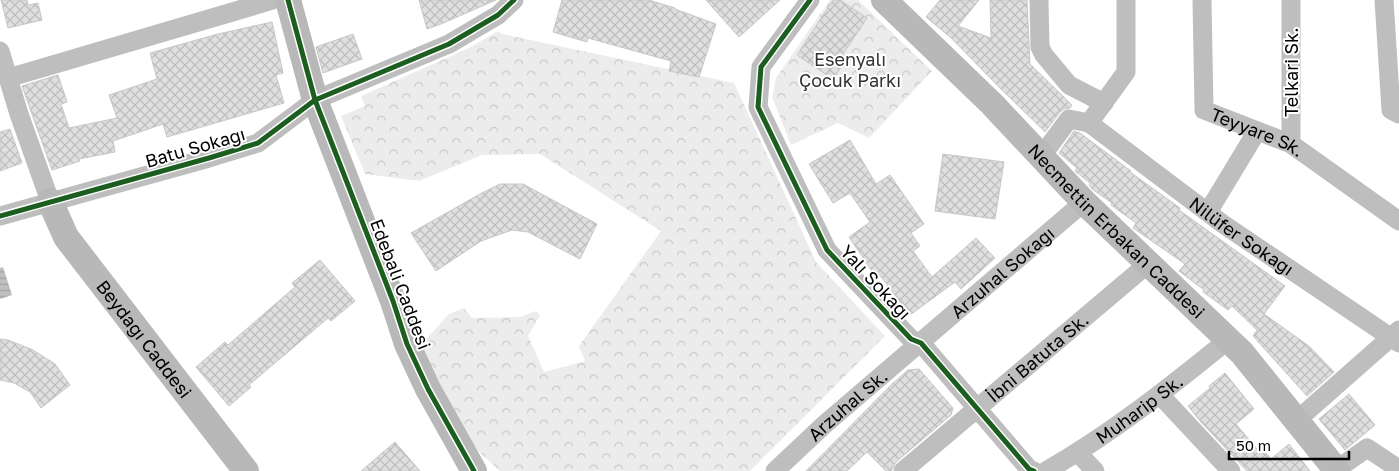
<svg xmlns="http://www.w3.org/2000/svg" width="1399" height="471" font-family="'Golos Text',sans-serif">
<defs>
<pattern id="forest-crowns" width="20" height="18" patternUnits="userSpaceOnUse" patternTransform="scale(1.25)"><rect width="20" height="18" fill="#ececec"/><path d="M2 6a3 3 0 1 1 6 0M12 15a3 3 0 1 1 6 0" fill="none" stroke="#c9c9c9"/></pattern>
<pattern id="water-rules" width="6" height="5" patternUnits="userSpaceOnUse" patternTransform="scale(1.25)"><rect width="6" height="5" fill="#bfbfbf"/><path d="M0 2.5h6" fill="none" stroke="#a2a2a2"/></pattern>
<pattern id="building-cross-hatch" width="8" height="8" patternUnits="userSpaceOnUse" patternTransform="scale(1.25)"><rect width="8" height="8" fill="#dfdfdf"/><path d="M0 0l8 8M0 8l8-8" fill="none" stroke="#bebebe"/></pattern>
</defs>
<rect width="100%" height="100%" fill="#fff"/>
<path fill="url(#forest-crowns)" d="M 830,0 L 858,0 L 932,71 L 869,138 L 838,123 L 791,145 L 772,97 L 776,78 Z
M 498,31 L 502,34 L 734,83 L 816,262 L 885,336 L 750,471 L 500,471 L 474,447 L 419,347 L 449,314 L 464,308 L 472,318 L 520,317 L 536,311 L 540,315 L 528,336 L 544,372 L 585,361 L 579,346 L 661,231 L 540,154 L 482,155 L 419,181 L 365,174 L 341,116 L 365,106 L 361,96 L 469,48 Z"/>
<path fill="url(#water-rules)" d="M 3,267 L 12,295 L 0,299 L 0,268 Z"/>
<path fill="url(#building-cross-hatch)" stroke="#c7c7c7" d="M 1,0 L 27,0 L 28,5 L 38,3 L 42,20 L 8,28 Z
M 419,0 L 496,0 L 441,24 L 427,29 Z
M 562,0 L 649,0 L 675,8 L 675,9 L 716,24 L 699,77 L 669,71 L 671,61 L 588,38 L 587,42 L 553,32 Z
M 706,0 L 780,0 L 739,37 Z
M 833,0 L 840,0 L 867,18 L 843,54 L 848,57 L 833,79 L 797,55 Z
M 940,0 L 979,0 L 958,26 L 991,38 L 990,0 L 1027,0 L 1030,64 L 1072,105 L 1070,108 L 1064,109 L 1060,112 L 1045,132 L 1001,89 L 950,37 L 926,17 Z
M 272,22 L 283,73 L 276,75 L 284,103 L 167,137 L 163,124 L 113,141 L 115,152 L 79,159 L 80,161 L 52,170 L 22,86 L 58,75 L 67,102 L 61,104 L 69,128 L 117,118 L 109,95 L 157,79 L 150,53 L 218,34 Z
M 353,34 L 362,59 L 323,73 L 316,47 Z
M 10,129 L 22,163 L 0,171 L 0,132 Z
M 1074,131 L 1080,133 L 1092,142 L 1131,171 L 1130,172 L 1180,208 L 1179,210 L 1285,286 L 1264,314 L 1309,346 L 1334,372 L 1307,396 L 1253,336 L 1257,330 L 1232,306 L 1228,310 L 1203,292 L 1204,290 L 1179,271 L 1185,264 L 1133,228 L 1136,223 L 1111,205 L 1112,203 L 1092,189 L 1089,185 L 1090,183 L 1075,171 L 1077,168 L 1059,153 Z
M 850,140 L 876,184 L 890,175 L 924,224 L 911,233 L 920,246 L 913,251 L 932,277 L 976,238 L 995,258 L 961,289 L 955,282 L 910,315 L 879,274 L 876,277 L 849,237 L 870,222 L 850,193 L 833,203 L 809,164 Z
M 943,154 L 1004,162 L 995,219 L 935,211 Z
M 500,184 L 523,184 L 597,224 L 580,259 L 528,232 L 512,230 L 481,241 L 436,271 L 411,233 L 480,194 Z
M 320,260 L 355,301 L 331,321 L 328,318 L 249,385 L 251,387 L 229,406 L 196,367 L 225,342 L 228,345 L 295,287 L 292,283 Z
M 0,339 L 8,340 L 33,350 L 55,364 L 70,385 L 41,408 L 30,392 L 14,383 L 0,380 Z
M 919,369 L 953,408 L 951,415 L 896,462 L 891,471 L 886,471 L 867,452 L 847,471 L 806,471 L 892,384 L 908,370 Z
M 1225,373 L 1254,409 L 1236,424 L 1257,449 L 1260,446 L 1271,459 L 1289,444 L 1310,471 L 1247,471 L 1201,422 L 1188,406 L 1210,388 L 1209,386 Z
M 1349,394 L 1375,425 L 1345,450 L 1319,419 Z
M 395,442 L 420,471 L 361,471 Z"/>
<g fill="none" stroke-linecap="round" stroke-linejoin="round">
<g stroke="#bebebe" stroke-width="19">
<path d="M 810,0 L 761,67 L 758,107 L 827,250 L 911,339 L 921,343 L 1029,469 L 1034,471"/>
<path d="M 1039,0 L 1040,47 L 1044,55 L 1069,85 L 1104,103"/>
<path id="s1" d="M 1202,0 L 1204,110 L 1291,144 L 1399,221"/>
<path d="M 1384,0 L 1391,110 L 1399,114"/>
<path d="M 0,51 L 19,114 L 50,201"/>
<path d="M 8,78 L 273,0"/>
<path id="s2" d="M 1089,123 L 1223,224 L 1399,343"/>
<path d="M 1291,144 L 1291,0"/>
<path d="M 1041,157 L 1069,119 L 1089,123 L 1126,72 L 1126,0"/>
<path d="M 1208,212 L 1257,131"/>
<path d="M 0,216 L 209,158 L 258,143 L 315,100 L 449,44 L 498,15 L 514,0"/>
<path d="M 1160,395 L 1231,471"/>
<path d="M 1296,421 L 1399,330"/>
<path d="M 1078,453 L 1095,471"/>
<path d="M 1336,470 L 1367,448 L 1399,469"/>
<path id="s3" d="M 775,471 L 825,424 L 1084,202"/>
<path id="s4" d="M 903,471 L 1149,263"/>
<path id="s5" d="M 1046,471 C 1111,434 1170,387 1228,340"/>
</g>
<g stroke="#b8b8b8" stroke-width="26">
<path d="M 288,0 L 315,100 L 393,301 L 407,344 L 428,389 L 474,471"/>
<path id="s6" d="M 884,0 L 992,104 L 1084,202 L 1242,353 L 1337,471"/>
<path id="s7" d="M 50,201 L 66,237 L 246,471"/>
</g>
<defs>
<path id="cycleway" d="M 288,0 L 315,100 L 393,301 L 407,344 L 428,389 L 474,471
M 810,0 L 761,67 L 758,107 L 827,250 L 911,339 L 921,343 L 1029,469 L 1034,471
M 0,216 L 209,158 L 258,143 L 315,100 L 449,44 L 498,15 L 514,0"/>
</defs>
<use href="#cycleway" stroke="#fff" stroke-width="8"/>
<use href="#cycleway" stroke="#1b5e20" stroke-width="5"/>
</g>
<g text-anchor="middle" dominant-baseline="central" stroke-width="4" stroke-linejoin="round" paint-order="stroke">
<g font-size="18" fill="#333" stroke="#fff">
<text x="850" y="59">Esenyalı<tspan x="850" dy="21">Çocuk Parkı</tspan></text>
</g>
<g font-size="18" fill="#000" stroke="#fff">
<text transform="translate(1291 72) rotate(-90)">Telkari Sk.</text>
<text stroke="none"><textPath href="#s1" startOffset="168">Teyyare Sk.</textPath></text>
<text transform="translate(195 147) rotate(-16)">Batu Sokağı</text>
<text stroke="none"><textPath href="#s6" startOffset="328">Necmettin Erbakan Caddesi</textPath></text>
<text stroke="none"><textPath href="#s2" startOffset="190">Nilüfer Sokağı</textPath></text>
<text stroke="none"><textPath href="#s3" startOffset="302">Arzuhal Sokağı</textPath></text>
<text transform="translate(876 282) rotate(47)">Yalı Sokağı</text>
<text transform="translate(401 284) rotate(69)">Edebali Caddesi</text>
<text stroke="none"><textPath href="#s7" startOffset="168">Beydağı Caddesi</textPath></text>
<text stroke="none"><textPath href="#s4" startOffset="176">İbni Batuta Sk.</textPath></text>
<text stroke="none"><textPath href="#s3" startOffset="98">Arzuhal Sk.</textPath></text>
<text stroke="none"><textPath href="#s5" startOffset="112">Muharip Sk.</textPath></text>
</g>
</g>
<path d="M1229 451v8h120v-8" fill="none" stroke="#000000" stroke-width="2.5"/>
<text x="1236" y="451" font-size="15" fill="#000000" stroke="#ffffff" stroke-width="4" paint-order="stroke">50 m</text>
</svg>
